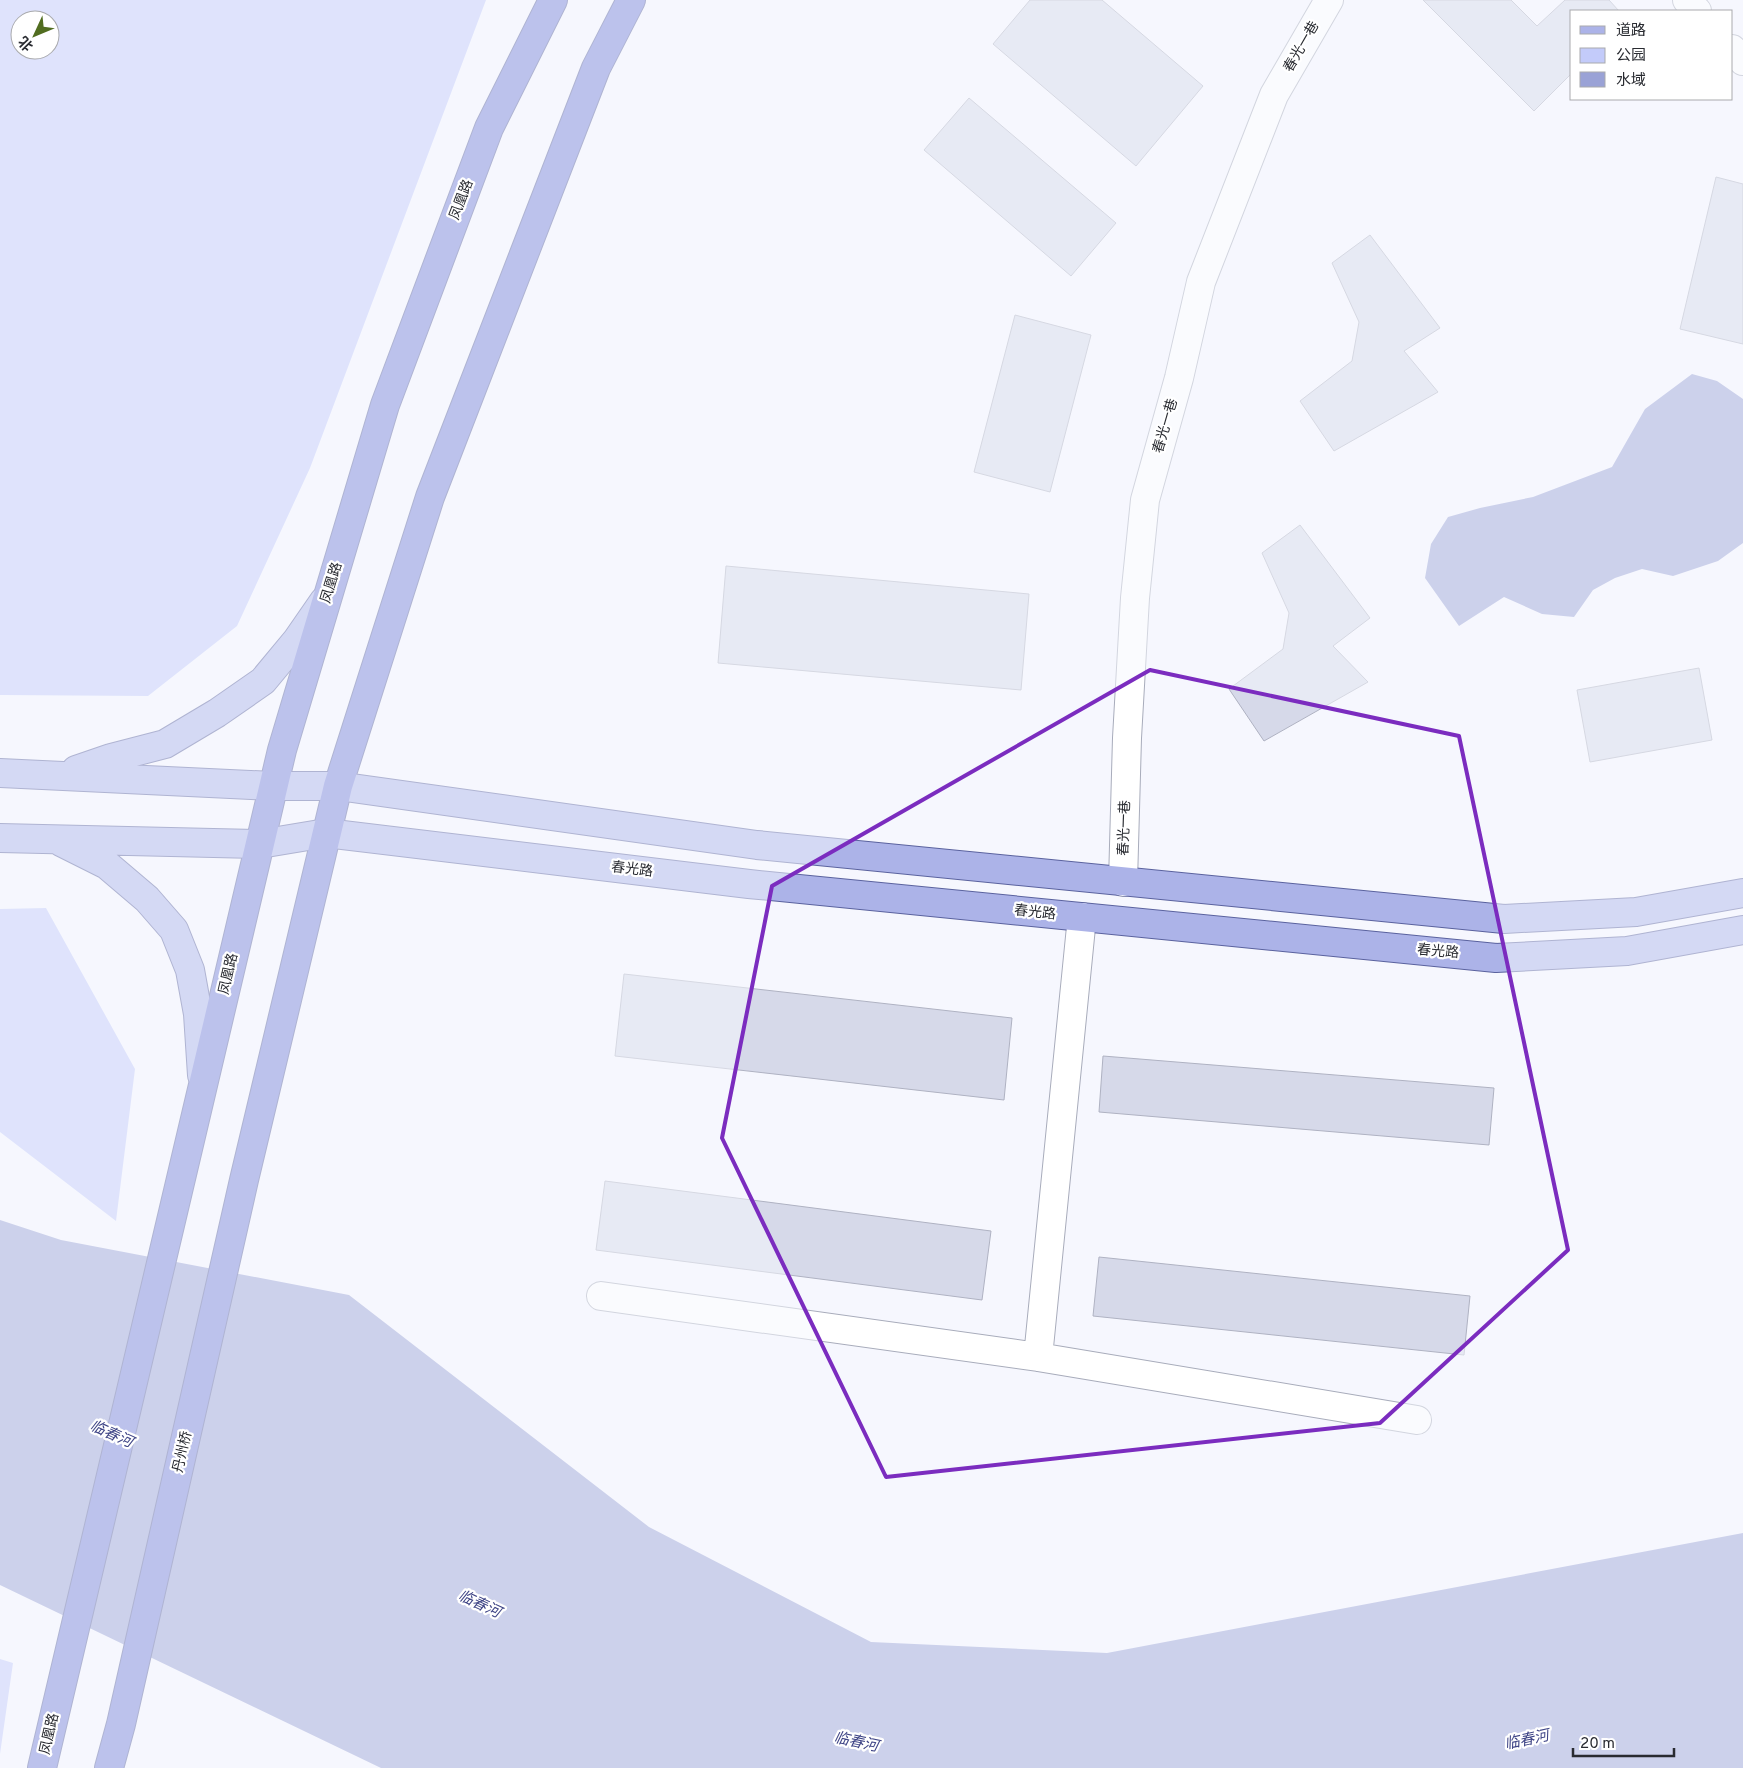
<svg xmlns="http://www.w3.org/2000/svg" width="1743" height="1768" font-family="Overpass,'Noto Sans SC',sans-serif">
<rect width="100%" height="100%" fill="#f6f7fe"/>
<path fill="#c3cbfa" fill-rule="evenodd" d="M 0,0 L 486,0 L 310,468 L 237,626 L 148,696 L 0,695 ZM 20,20 L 50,20 L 50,50 L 20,50 Z
M 46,908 L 135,1069 L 116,1221 L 0,1132 L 0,909 Z
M 0,1659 L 13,1663 L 0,1754 Z"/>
<path fill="#9aa2d6" d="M 1692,374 L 1717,381 L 1743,399 L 1743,543 L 1718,561 L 1673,576 L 1642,569 L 1615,578 L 1593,590 L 1574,617 L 1542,614 L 1504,597 L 1459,626 L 1425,578 L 1431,544 L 1448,517 L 1480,508 L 1533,497 L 1612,467 L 1645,409 Z
M 0,1220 L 61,1240 L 349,1295 L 649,1527 L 871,1642 L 1107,1653 L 1743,1533 L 1743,1768 L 381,1768 L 0,1585 Z"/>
<path fill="#d6d9e9" stroke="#afb2c2" d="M 1030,0 L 1102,0 L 1203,86 L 1136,166 L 993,44 Z
M 1423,0 L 1511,0 L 1537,26 L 1565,0 L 1609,0 L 1619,11 L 1572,11 L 1572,73 L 1534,111 Z
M 969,98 L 1116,223 L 1071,276 L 924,150 Z
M 1716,177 L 1743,184 L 1743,344 L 1680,329 Z
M 1370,235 L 1440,328 L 1404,351 L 1438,392 L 1334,451 L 1300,401 L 1352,361 L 1359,322 L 1332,263 Z
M 1015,315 L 1091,335 L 1050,492 L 974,472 Z
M 1300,525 L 1370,618 L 1333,646 L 1368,682 L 1264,741 L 1229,689 L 1283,649 L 1289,613 L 1262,553 Z
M 726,566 L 1029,594 L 1021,690 L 718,663 Z
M 1699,668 L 1712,740 L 1590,762 L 1577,690 Z
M 624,974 L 1012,1018 L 1004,1100 L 615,1056 Z
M 1103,1056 L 1494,1088 L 1489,1145 L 1099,1112 Z
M 605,1181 L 991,1231 L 982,1300 L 596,1250 Z
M 1099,1257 L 1470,1296 L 1464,1355 L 1093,1316 Z"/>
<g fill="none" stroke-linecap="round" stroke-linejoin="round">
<defs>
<path id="minor" d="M 1687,0 L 1697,11
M 1732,49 L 1743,61
M 1123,882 L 1127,738 L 1135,598 L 1145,500 L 1179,378 L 1201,282 L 1274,95 L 1329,0
M 601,1296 L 1038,1357 L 1417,1420
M 1038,1357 L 1082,917"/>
<path id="major" d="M 76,770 L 111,758 L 165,744 L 217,713 L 263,681 L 297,640 L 324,601
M 0,773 L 273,786 L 338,786 L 757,845 L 1504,919 L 1636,912 L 1743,893
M 0,838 L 260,844 L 326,833 L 749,884 L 1496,958 L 1627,951 L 1743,930
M 61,842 L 107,865 L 147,899 L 174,930 L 190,970 L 198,1014 L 202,1075"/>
<path id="highway" d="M 42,1768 L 282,750 L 385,405 L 489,128 L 553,0
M 109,1768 L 121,1724 L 244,1180 L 338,786 L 430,497 L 596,68 L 631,0"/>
</defs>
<use href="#minor" stroke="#a8acbb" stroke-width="30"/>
<use href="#major" stroke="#5a629e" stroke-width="30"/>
<use href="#highway" stroke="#5a629e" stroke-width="30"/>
<use href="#minor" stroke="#fff" stroke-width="28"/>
<use href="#major" stroke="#acb3e8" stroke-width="28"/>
<use href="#highway" stroke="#7580d8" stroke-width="28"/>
</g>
<path d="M0 0H1743V1768H0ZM 1150,670 L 1459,736 L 1568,1250 L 1380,1423 L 886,1477 L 722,1138 L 772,886 Z" fill="#f6f7fe" fill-opacity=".55" fill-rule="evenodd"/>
<path fill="none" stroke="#7b2cbf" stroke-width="4" stroke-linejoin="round" d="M 1150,670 L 1459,736 L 1568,1250 L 1380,1423 L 886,1477 L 722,1138 L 772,886 Z"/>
<g text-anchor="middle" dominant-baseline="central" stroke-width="4.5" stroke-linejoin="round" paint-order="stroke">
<g font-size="14" fill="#292b31" stroke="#fff">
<text transform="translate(1302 47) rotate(-60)">春光一巷</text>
<text transform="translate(462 200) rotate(-69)">凤凰路</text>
<text transform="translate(1166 426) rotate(-74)">春光一巷</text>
<text transform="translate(332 583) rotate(-73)">凤凰路</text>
<text transform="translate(1125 828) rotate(-88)">春光一巷</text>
<text transform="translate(632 870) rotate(7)">春光路</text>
<text transform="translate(1035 913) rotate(6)">春光路</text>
<text transform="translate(1438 952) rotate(5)">春光路</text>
<text transform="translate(229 974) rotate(-77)">凤凰路</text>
<text transform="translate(183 1452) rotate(-77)">丹州桥</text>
<text transform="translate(50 1734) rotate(-77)">凤凰路</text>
</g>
<g font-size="15" font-style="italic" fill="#3f4586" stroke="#fff">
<text transform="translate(111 1435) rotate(24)">临春河</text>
<text transform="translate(479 1605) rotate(25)">临春河</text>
<text transform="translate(1527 1741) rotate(-12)">临春河</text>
<text transform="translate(856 1743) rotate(12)">临春河</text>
</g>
</g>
<rect x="1570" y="10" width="162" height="90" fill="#ffffff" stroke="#a9aaad"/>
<rect x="1580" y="26" width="25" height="8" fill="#acb3e8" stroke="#a9aaad"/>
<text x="1616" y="35" font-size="15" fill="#292b31">道路</text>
<rect x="1580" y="48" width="25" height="15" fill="#c3cbfa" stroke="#a9aaad"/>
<text x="1616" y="60" font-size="15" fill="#292b31">公园</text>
<rect x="1580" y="72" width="25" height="15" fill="#9aa2d6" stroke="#a9aaad"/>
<text x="1616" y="85" font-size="15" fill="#292b31">水域</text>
<g transform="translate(35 35) rotate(226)"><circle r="24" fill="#ffffff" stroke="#a9aaad"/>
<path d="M0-4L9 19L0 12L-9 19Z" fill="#516d20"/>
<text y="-8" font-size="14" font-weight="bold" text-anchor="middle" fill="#292b31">北</text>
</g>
<path d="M1573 1748v8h101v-8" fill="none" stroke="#292b31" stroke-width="2.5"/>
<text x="1580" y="1748" font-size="15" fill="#292b31" stroke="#ffffff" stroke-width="4" paint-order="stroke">20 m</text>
</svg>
